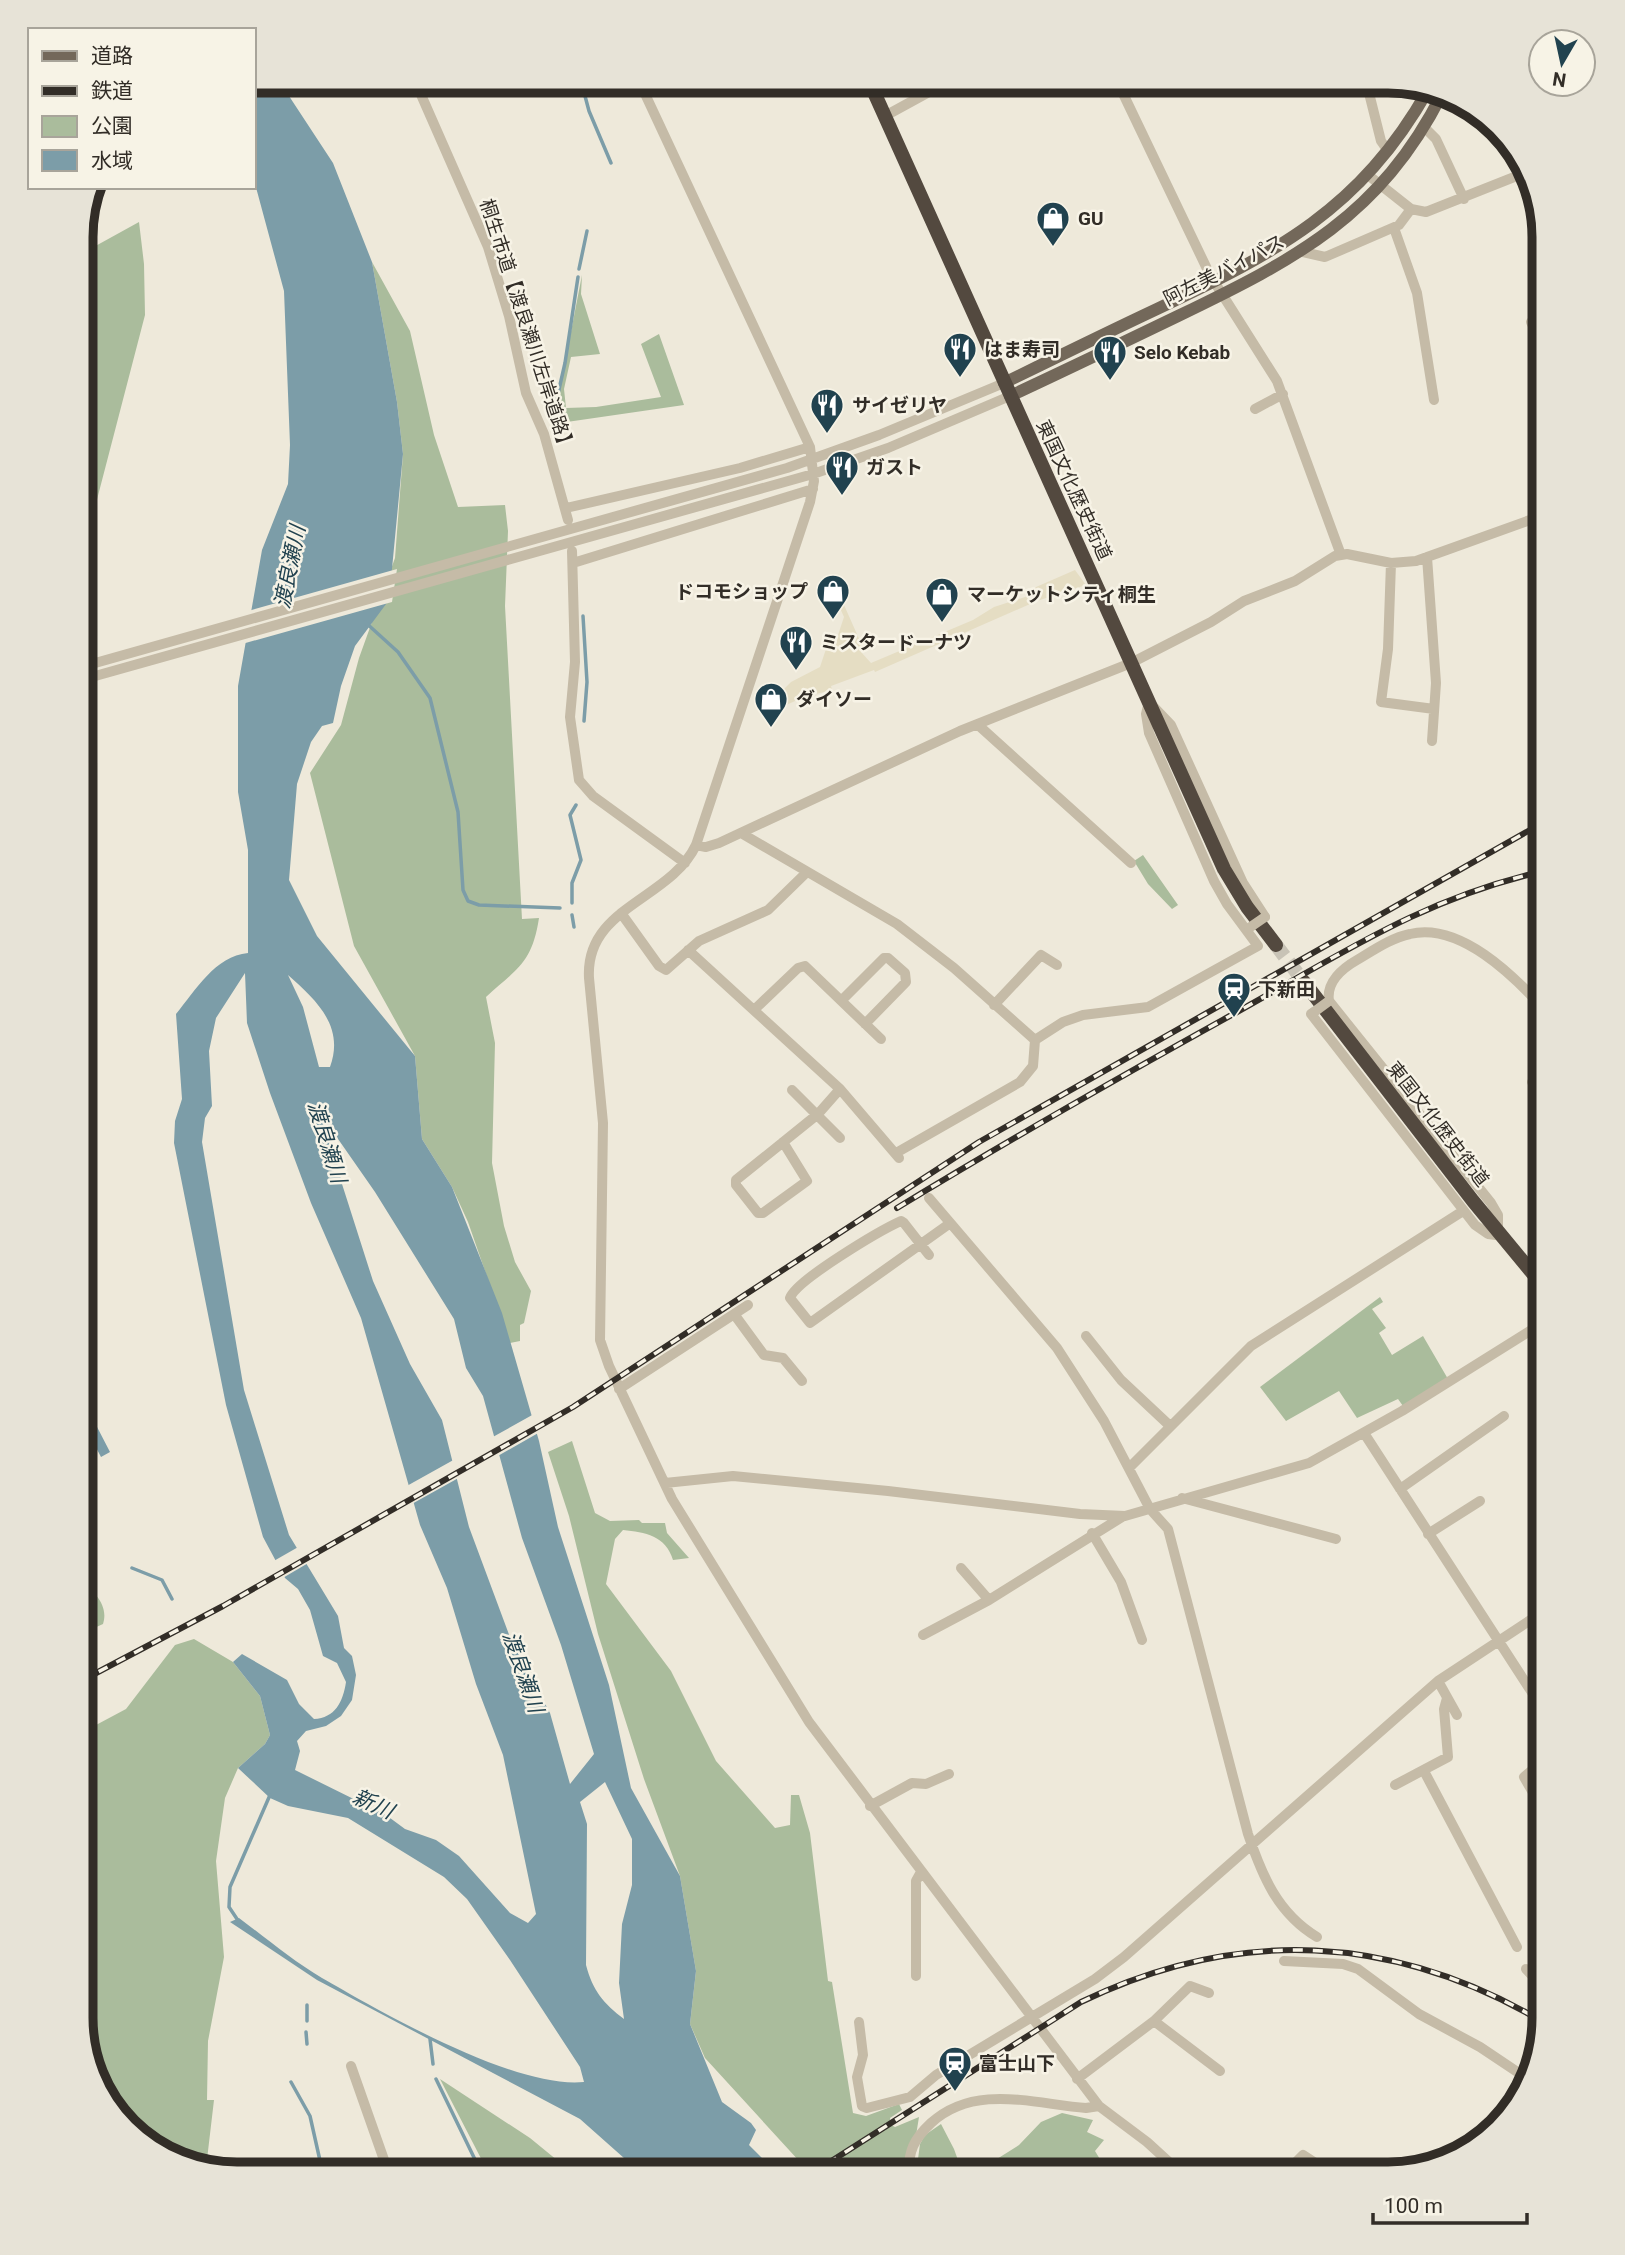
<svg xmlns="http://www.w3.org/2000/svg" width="1625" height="2255" font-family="Roboto,'Noto Sans JP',sans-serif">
<rect width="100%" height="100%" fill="#eee9da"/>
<path fill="#aabc9c" d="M 139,222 L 144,264 L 145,315 L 81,561 L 81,254 Z
M 372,262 L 410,331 L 434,435 L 458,507 L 505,505 L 508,531 L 505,606 L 522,919 L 539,918 C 532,963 518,968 486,997 L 495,1043 L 492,1163 L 504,1226 L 515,1262 L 531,1291 L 524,1323 L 520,1325 L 520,1341 L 510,1343 L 468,1222 L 452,1187 L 422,1139 L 415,1056 L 354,946 L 310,773 L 341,725 L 359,658 L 395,558 L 403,454 L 397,402 Z
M 582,275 L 581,294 L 600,354 L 571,357 L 564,389 L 566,408 L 596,407 L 661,397 L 641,344 L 659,334 L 684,405 L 553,424 Z
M 1143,855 L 1178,905 L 1172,909 L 1148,884 L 1134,861 Z
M 1380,1297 L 1383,1302 L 1372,1309 L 1386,1328 L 1379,1333 L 1392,1355 L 1423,1336 L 1448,1379 L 1403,1406 L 1398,1399 L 1357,1418 L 1339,1391 L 1286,1421 L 1260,1387 Z
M 572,1441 L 595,1513 L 610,1521 L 639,1520 L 642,1523 L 665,1523 L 667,1533 L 689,1558 L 673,1560 C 666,1536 645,1532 623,1530 L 615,1539 L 606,1584 L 671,1671 L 716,1761 L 775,1828 L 790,1825 L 791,1795 L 799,1795 L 810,1833 L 828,1981 L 832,1982 L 853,2113 L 866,2116 L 899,2104 L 902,2110 L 890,2118 L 891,2125 L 895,2127 L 919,2117 L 912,2160 L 896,2164 L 896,2174 L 811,2174 L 705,2058 L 690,2024 L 696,1971 L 680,1876 L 644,1779 L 598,1634 L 569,1516 L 548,1452 Z
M 81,1580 C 94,1592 109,1605 103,1624 L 81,1634 Z
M 194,1639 L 233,1662 L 260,1696 L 270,1735 L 265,1744 L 238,1768 L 225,1798 L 216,1861 L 224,1957 L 208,2041 L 207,2100 L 214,2100 L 206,2168 L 158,2153 L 102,2097 L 81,2018 L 81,1733 L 126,1709 L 175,1645 Z
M 440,2079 L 530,2138 L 574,2174 L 489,2174 Z
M 1062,2113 L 1093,2120 L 1087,2132 L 1104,2140 L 1095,2151 L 1109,2174 L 973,2174 L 1019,2145 L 1041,2122 Z
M 941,2124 L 954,2149 L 963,2174 L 916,2174 L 920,2144 L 925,2135 Z"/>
<path fill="#e5ddc3" d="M 1075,570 L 1086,585 L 1037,601 L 875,672 L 874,670 L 831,686 L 832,690 L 804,697 L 784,706 L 771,717 L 761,714 L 764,705 L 760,700 L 770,703 L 791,682 L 820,667 L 829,640 L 838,635 L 844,617 L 830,586 L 836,587 L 864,650 L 861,652 L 871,663 L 973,620 L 994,607 L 1028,596 L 1036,587 Z"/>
<path fill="#7c9da8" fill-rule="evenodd" d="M 254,81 L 271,81 L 289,96 L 333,163 L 372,262 L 397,402 L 403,454 L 389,600 L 355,646 L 341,686 L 333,723 L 322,726 L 311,742 L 297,784 L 289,880 L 317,936 L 415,1056 L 422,1139 L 452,1187 L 502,1313 L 539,1441 L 558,1527 L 609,1685 L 631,1788 L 680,1876 L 696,1971 L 690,2024 L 722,2102 L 751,2123 L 756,2130 L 749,2145 L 778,2174 L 642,2174 L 580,2119 L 317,1980 L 230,1922 L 239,1918 C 266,1938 293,1961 322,1978 C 383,2013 515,2089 584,2082 L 580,2067 L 510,1960 L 467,1899 L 444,1877 L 348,1818 L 288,1806 L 270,1798 L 238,1768 L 265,1744 L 270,1735 L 260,1696 L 233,1662 L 242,1654 L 287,1680 L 299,1704 L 314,1719 C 335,1718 343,1702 346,1682 L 337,1663 L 323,1656 L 310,1610 L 298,1589 L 285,1578 L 263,1537 L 226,1405 L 174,1143 L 175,1121 L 182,1099 L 176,1014 C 196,990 215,956 248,953 L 248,850 L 238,792 L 238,686 L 262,550 L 288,484 L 290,445 L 284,291 L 254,180 ZM 245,973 L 247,1023 L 270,1093 L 311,1203 L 361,1318 L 420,1525 L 447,1588 L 476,1684 L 503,1755 L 536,1914 L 528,1923 L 510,1913 L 459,1856 L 436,1840 L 405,1829 L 386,1815 L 295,1770 L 300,1751 L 297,1741 L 306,1731 L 326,1726 L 341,1716 L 352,1700 L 356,1675 L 352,1656 L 344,1648 L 338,1616 L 289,1535 L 244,1390 L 202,1142 L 205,1118 L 212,1106 L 209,1051 L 216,1018 ZM 288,975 C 316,1000 345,1026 330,1067 L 319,1067 L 303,1007 ZM 329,1126 L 375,1192 L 454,1319 L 466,1368 L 483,1396 L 522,1538 L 561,1645 L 594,1754 L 570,1784 L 550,1713 L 511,1640 L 469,1527 L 442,1420 L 410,1364 L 373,1281 L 342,1184 ZM 605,1782 L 632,1839 L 632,1885 L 622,1924 L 619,1983 L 624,2019 C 603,2003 593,1991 586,1965 L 587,1824 L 580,1802 Z
M 81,1396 L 110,1452 L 101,1457 L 81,1419 Z"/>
<path fill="#eee9da" d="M 397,569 L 392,602 L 242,644 L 248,611 Z
M 534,1414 L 540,1432 L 496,1457 L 491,1438 Z
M 457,1458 L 462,1476 L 410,1505 L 405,1487 Z
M 300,1546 L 310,1562 L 281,1579 L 272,1562 Z"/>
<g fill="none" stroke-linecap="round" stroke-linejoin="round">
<path stroke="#7c9da8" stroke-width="3.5" d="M 581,81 L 589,111 L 611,163
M 579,269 L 587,231
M 552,420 L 565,363 L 578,277
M 583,616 L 587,682 L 584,721
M 365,622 L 398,652 L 430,698 L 458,812 L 463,890 L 468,901 L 479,905 L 560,908
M 572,903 L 572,883 L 581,860 L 570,815 L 576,805
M 572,915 L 574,927
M 132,1568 L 162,1580 L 172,1599
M 239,1922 L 229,1907 L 230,1887 L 270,1795
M 307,2021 L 307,2005
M 306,2032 L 307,2044
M 430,2039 L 433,2064
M 436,2079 L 482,2174
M 291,2082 L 310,2116 L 323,2174"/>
<path stroke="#c8c3b6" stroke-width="14" stroke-dasharray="14 7" stroke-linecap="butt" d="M 1276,945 L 1304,982"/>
<path stroke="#c5bba7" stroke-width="10" d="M 415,81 L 488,247 L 509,316 L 526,393 L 544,434 L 568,520
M 639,81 L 810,447 L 814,481 L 810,502 L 696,845 C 670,900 585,907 589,978 L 603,1123 L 600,1340 L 609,1366 L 672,1499 L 809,1722 L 1099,2106 L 1147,2142 L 1182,2174
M 1117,81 L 1210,275 L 1277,381 L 1341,555
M 1366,81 L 1381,141 L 1388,151
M 885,116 L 949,81
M 1424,127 L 1436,139 L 1464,199
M 1368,175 L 1411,209 L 1426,212 L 1527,172
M 1394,228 L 1417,293 L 1434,400
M 1303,252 L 1325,257 L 1399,225 L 1411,209
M 1544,348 L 1531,322 L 1544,317
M 1255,409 L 1283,394
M 566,508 L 740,468 L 810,447
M 572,551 L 575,662 L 570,717 L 579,780 L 593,796 L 685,863
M 1427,557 L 1436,683 L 1432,741
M 573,563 L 813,489
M 1391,563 L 1388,649 L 1381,702 L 1434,709
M 81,667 L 787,468 L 879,435 L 1004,383
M 81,680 L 813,474 L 888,448 L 1010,396
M 977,724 L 1131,863
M 741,833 L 897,924 L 954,968 L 1035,1040 L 1033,1066 L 1020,1082 L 896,1153
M 696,845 L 706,847 L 719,843 L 960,731 L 1131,663 L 1211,622 L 1244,601 L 1295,581 L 1335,556 L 1347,554 L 1391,563 L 1416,561 L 1544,515
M 621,913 L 659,966 L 666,970 L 699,941 L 768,910 L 807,872
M 688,950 L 840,1089 L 899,1158
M 842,1000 L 884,958 L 888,958 L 905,973 L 906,982 L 865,1024
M 994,1005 L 1041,955 L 1057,965
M 755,1009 L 798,968 L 805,966 L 881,1039
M 1314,1012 L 1311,1014 L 1475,1225 L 1488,1234 L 1504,1236
M 1035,1040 L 1063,1022 L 1083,1015 L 1148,1007 L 1258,946 L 1227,904 L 1214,881 L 1149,733 L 1146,714 L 1149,702 L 1171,725 L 1243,883 L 1265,917
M 1532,1082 L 1544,1079
M 792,1090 L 840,1138
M 783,1142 L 807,1181 L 763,1213 L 758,1213 L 736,1185 L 736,1180 L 818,1114 L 840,1089
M 929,1198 L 1057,1348 L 1104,1421 L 1150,1509 L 1168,1529 L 1248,1834 C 1262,1875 1277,1913 1317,1937
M 1498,1229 L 1498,1215 L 1491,1203 L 1329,1001 C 1326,982 1343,968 1357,960 C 1374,950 1391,938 1410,934 C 1460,922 1514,976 1544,1009
M 929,1255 L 904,1223 L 901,1221 C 881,1230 796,1280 790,1298 L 810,1323 L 949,1224
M 734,1314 L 764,1355 L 783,1358 L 802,1381
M 1086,1336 L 1121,1380 L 1169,1425
M 619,1389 L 748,1305
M 1364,1433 L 1544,1711
M 1130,1467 L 1251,1346 L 1463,1211
M 665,1483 L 733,1476 L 888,1491 L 1080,1514 L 1125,1516 L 1309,1463 L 1402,1411 L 1544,1322
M 1400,1489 L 1504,1416
M 1182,1498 L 1336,1539
M 1092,1533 L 1121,1582 L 1142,1640
M 1428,1534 L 1480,1501
M 961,1568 L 989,1600
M 923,1635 L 989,1600 L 1122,1517
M 1438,1681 L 1457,1715
M 1424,1771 L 1517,1947
M 1395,1785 L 1448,1757 L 1444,1709 L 1447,1698
M 870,1806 L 912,1783 L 926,1784 L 949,1774
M 1542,1808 L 1524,1777 L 1544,1760
M 1284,1961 L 1343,1964 L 1358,1969 L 1419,2014 L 1480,2047 L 1528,2079
M 1526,1969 L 1544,1988
M 916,1976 L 916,1881 L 921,1872
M 1209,1993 L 1190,1986 L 1154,2021 L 1220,2071
M 859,2022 L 863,2055 L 857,2077 L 862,2106 L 867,2108 L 910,2097 L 936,2075 L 1095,1979 L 1124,1957 L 1438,1681 L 1544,1611
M 351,2066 L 389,2174
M 1077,2079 L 1154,2021
M 210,2169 L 210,2161
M 909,2174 C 908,2151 914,2139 931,2123 C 975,2083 1034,2104 1086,2108 L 1099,2106
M 1284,2174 L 1303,2155 L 1332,2174"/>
<path stroke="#73685a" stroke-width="12" d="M 1004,383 C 1055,358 1106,333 1157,309 C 1277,252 1360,210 1428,90
M 1010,396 C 1066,370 1122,343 1178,316 C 1296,259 1380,216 1442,94"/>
<path stroke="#53493f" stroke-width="14" d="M 869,81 L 1224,869 L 1247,907 L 1276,945
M 1304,982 L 1473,1201 L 1544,1287"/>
<defs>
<path id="rail" d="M 897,1208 C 1009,1140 1123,1075 1237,1012 C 1343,953 1424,898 1544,871
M 81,1681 L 223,1606 L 573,1407 L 979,1142 L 1544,822
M 811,2174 L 1081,2002 C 1238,1926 1394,1934 1543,2022"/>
</defs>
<use href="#rail" stroke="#322d27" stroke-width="6"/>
<use href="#rail" stroke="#f7f3e6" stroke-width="3.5" stroke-dasharray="10" stroke-linecap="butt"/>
<path stroke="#c5bba7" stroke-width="10" d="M 1249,928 L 1265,917
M 1314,1012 L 1329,1001"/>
</g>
<defs>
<symbol id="shop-pin" viewBox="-11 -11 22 30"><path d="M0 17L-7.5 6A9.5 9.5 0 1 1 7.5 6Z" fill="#21424f" stroke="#f7f3e6"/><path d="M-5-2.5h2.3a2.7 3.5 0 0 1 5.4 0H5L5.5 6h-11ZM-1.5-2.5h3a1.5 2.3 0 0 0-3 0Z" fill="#fff"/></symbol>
<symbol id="restaurant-pin" viewBox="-11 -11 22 30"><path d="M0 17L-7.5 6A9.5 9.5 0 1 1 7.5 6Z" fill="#21424f" stroke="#f7f3e6"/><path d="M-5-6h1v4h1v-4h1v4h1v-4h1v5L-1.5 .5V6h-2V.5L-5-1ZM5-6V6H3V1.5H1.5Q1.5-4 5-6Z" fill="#fff"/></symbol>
<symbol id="station-pin" viewBox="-11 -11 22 30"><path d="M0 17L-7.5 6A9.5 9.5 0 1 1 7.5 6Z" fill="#21424f" stroke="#f7f3e6"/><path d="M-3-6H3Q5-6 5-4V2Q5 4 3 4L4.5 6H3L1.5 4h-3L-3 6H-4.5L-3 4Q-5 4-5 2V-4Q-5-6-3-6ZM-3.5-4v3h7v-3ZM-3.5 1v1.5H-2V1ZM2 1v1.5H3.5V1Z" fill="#fff"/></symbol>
</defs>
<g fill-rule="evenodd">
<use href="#shop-pin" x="1034" y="199" width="38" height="52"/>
<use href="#restaurant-pin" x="941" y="330" width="38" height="52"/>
<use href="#restaurant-pin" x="1091" y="333" width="38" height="52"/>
<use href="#restaurant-pin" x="808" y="386" width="38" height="52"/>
<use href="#restaurant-pin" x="823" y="448" width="38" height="52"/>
<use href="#shop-pin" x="814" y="572" width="38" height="52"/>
<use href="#shop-pin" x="923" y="575" width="38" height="52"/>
<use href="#restaurant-pin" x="777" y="623" width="38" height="52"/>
<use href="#shop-pin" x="752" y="680" width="38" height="52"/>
<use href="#station-pin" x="1215" y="970" width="38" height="52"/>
<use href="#station-pin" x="936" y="2044" width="38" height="52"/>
</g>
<g text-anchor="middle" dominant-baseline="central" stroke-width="5" stroke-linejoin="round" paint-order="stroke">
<g font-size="19" font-weight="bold" fill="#322d27" stroke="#f7f3e6" text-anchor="start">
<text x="1078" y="218">GU</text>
<text x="984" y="349">はま寿司</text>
<text x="1134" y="352">Selo Kebab</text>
<text x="852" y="405">サイゼリヤ</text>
<text x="866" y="467">ガスト</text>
<text x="808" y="591" text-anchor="end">ドコモショップ</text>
<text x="967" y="594">マーケットシティ桐生</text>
<text x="820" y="642">ミスタードーナツ</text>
<text x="796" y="699">ダイソー</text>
<text x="1258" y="989">下新田</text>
<text x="979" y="2063">富士山下</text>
</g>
<g font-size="19" fill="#322d27" stroke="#f7f3e6">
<text transform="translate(1224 270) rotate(-27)">阿左美バイパス</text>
<text transform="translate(527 326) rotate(72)">桐生市道【渡良瀬川左岸道路】</text>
<text transform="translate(1074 490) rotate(65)">東国文化歴史街道</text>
<text transform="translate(1438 1124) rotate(52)">東国文化歴史街道</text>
</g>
<g font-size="21" font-style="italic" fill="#21424f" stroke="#f7f3e6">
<text transform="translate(290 567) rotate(-79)">渡良瀬川</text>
<text transform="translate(327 1142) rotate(73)">渡良瀬川</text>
<text transform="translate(523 1672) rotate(71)">渡良瀬川</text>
<text transform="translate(373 1804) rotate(24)">新川</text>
</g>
</g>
<path d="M0 0H1625V2255H0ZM237 93H1388A144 144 0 0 1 1532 237V2018A144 144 0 0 1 1388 2162H237A144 144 0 0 1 93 2018V237A144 144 0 0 1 237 93Z" fill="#e7e3d7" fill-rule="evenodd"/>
<path fill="none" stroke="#322d27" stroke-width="9" d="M237 93H1388A144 144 0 0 1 1532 237V2018A144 144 0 0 1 1388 2162H237A144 144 0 0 1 93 2018V237A144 144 0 0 1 237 93Z"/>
<rect x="28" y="28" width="228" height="161" fill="#f7f3e6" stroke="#a8a49a" stroke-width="2"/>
<rect x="42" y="51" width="35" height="10" fill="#73685a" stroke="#a8a49a" stroke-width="2"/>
<text x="91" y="63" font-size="21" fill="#322d27">道路</text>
<rect x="42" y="86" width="35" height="10" fill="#322d27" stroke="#a8a49a" stroke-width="2"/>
<text x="91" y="98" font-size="21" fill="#322d27">鉄道</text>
<rect x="42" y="116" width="35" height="21" fill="#aabc9c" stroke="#a8a49a" stroke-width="2"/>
<text x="91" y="133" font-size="21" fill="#322d27">公園</text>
<rect x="42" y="150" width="35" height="21" fill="#7c9da8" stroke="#a8a49a" stroke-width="2"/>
<text x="91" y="168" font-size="21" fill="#322d27">水域</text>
<g transform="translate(1562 63) rotate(189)"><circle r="33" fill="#f7f3e6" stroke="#a8a49a" stroke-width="2"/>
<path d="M0-5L12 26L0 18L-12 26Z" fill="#21424f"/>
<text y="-10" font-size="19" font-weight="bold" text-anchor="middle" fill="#322d27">N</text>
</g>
<path d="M1373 2213v10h154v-10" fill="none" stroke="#322d27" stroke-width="3.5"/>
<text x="1384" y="2213" font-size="21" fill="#322d27" stroke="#f7f3e6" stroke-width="5" paint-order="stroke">100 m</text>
</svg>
